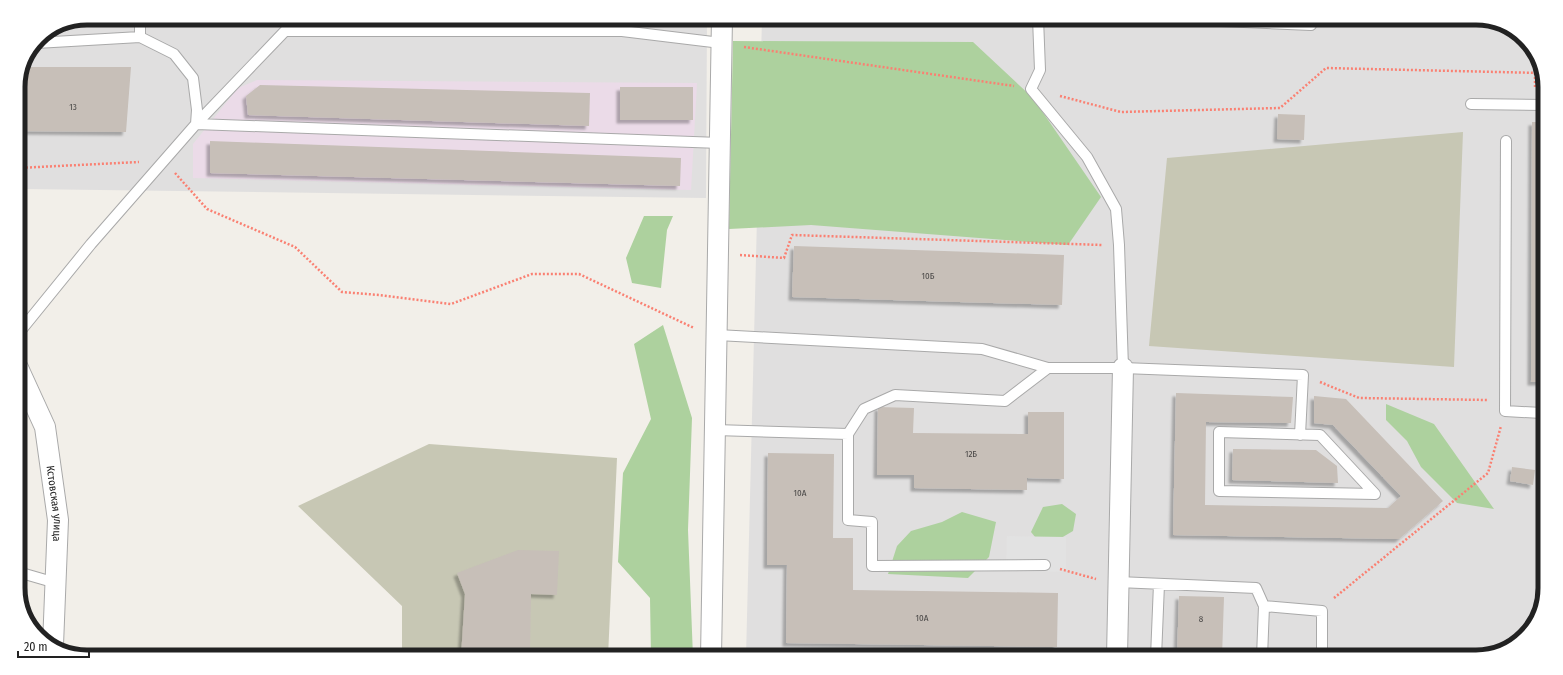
<svg xmlns="http://www.w3.org/2000/svg" width="1563" height="675" font-family="'Fira Sans Condensed',sans-serif">
<defs>
<filter id="shadow"><feDropShadow dx="-3.5" dy="3.5" stdDeviation="1" flood-color="#0004"/></filter>
</defs>
<rect width="100%" height="100%" fill="#f2efe9"/>
<path fill="#e0dfdf" d="M 88,18 L 707,18 L 706,198 L 22,189 L 18,487 L 18,83 L 39,38 L 61,23 Z
M 762,18 L 1475,18 L 1502,23 L 1531,45 L 1545,83 L 1540,614 L 1514,645 L 1476,657 L 746,657 Z"/>
<path fill="#ebdbe8" d="M 257,80 L 697,83 L 691,190 L 193,178 L 193,144 L 238,88 Z"/>
<path fill="#c7c7b4" d="M 1463,132 L 1454,367 L 1149,346 L 1167,158 Z
M 429,444 L 617,458 L 608,657 L 402,657 L 402,606 L 298,506 Z"/>
<path fill="#cdebb0" d="M 353,18 L 570,18 L 573,21 L 564,23 L 352,24 Z"/>
<path fill="#add19e" d="M 733,41 L 973,42 L 1033,98 L 1101,197 L 1068,245 L 811,225 L 729,229 Z
M 644,216 L 673,216 L 667,230 L 661,288 L 632,283 L 626,258 Z
M 663,325 L 692,418 L 688,530 L 693,657 L 651,657 L 650,598 L 618,562 L 623,473 L 651,419 L 634,344 Z
M 1386,404 L 1434,424 L 1494,509 L 1457,503 L 1421,467 L 1407,441 L 1386,420 Z
M 1062,504 L 1076,514 L 1073,531 L 1044,548 L 1031,532 L 1043,507 Z
M 962,512 L 996,522 L 989,557 L 968,578 L 888,574 L 897,546 L 911,531 L 942,522 Z"/>
<path fill="#e2e2e2" d="M 1007,536 L 1066,537 L 1066,572 L 1006,570 Z"/>
<path fill="#c7bfb8" filter="url(#shadow)" d="M 26,67 L 131,67 L 126,132 L 18,131 L 18,83 Z
M 260,85 L 590,93 L 589,126 L 248,115 L 246,96 Z
M 620,87 L 693,87 L 693,120 L 620,120 Z
M 1278,114 L 1305,115 L 1304,140 L 1277,139 Z
M 1532,122 L 1544,122 L 1542,382 L 1531,382 Z
M 210,141 L 681,158 L 680,186 L 210,173 Z
M 794,246 L 1064,255 L 1062,305 L 792,297 Z
M 1176,393 L 1293,397 L 1291,423 L 1206,422 L 1205,505 L 1388,508 L 1401,496 L 1333,425 L 1314,423 L 1314,396 L 1346,399 L 1443,501 L 1399,539 L 1173,535 Z
M 878,407 L 914,408 L 913,433 L 1028,434 L 1028,412 L 1064,412 L 1064,479 L 1027,478 L 1027,490 L 914,488 L 914,475 L 877,475 Z
M 1233,449 L 1316,450 L 1337,466 L 1338,483 L 1232,480 Z
M 768,453 L 834,454 L 833,538 L 853,538 L 853,590 L 1058,593 L 1057,647 L 786,643 L 787,565 L 767,565 Z
M 1512,467 L 1535,470 L 1533,485 L 1510,481 Z
M 518,550 L 559,551 L 557,595 L 531,594 L 530,657 L 461,657 L 465,594 L 457,573 Z
M 1179,596 L 1224,597 L 1222,657 L 1177,657 Z"/>
<g fill="none" stroke-linecap="round" stroke-linejoin="round">
<defs>
<path id="lane" d="M 610,18 L 622,31
M 1038,18 L 1040,70 L 1031,89 L 1087,157 L 1116,209 L 1119,245 L 1123,368
M 1153,18 L 1311,25 L 1311,18
M 285,31 L 296,18
M 140,37 L 140,18
M 36,43 L 140,37 L 174,54 L 193,78 L 197,110 L 196,124
M 1471,104 L 1545,105
M 196,124 L 285,31 L 622,31 L 721,43
M 1506,141 L 1505,411 L 1542,413
M 18,334 L 91,244 L 196,124 L 720,143
M 717,335 L 982,349 L 1048,368
M 715,430 L 848,434 L 848,520 L 872,522 L 872,566 L 1045,565
M 1219,432 L 1320,435 L 1375,494 L 1219,491 Z
M 848,434 L 864,409 L 895,395 L 1005,401 L 1048,368 L 1123,368 L 1303,375 L 1300,435
M 18,572 L 56,583
M 1118,582 L 1256,588 L 1264,606 L 1322,611 L 1322,657
M 1156,657 L 1159,584
M 1262,657 L 1264,606"/>
<g id="street">
<path id="s1" d="M 18,368 L 45,427 L 58,520 L 53,645"/>
<path d="M 711,657 L 722,18"/>
<path d="M 1117,657 L 1123,368"/>
</g>
</defs>
<use href="#lane" stroke="#a9a9a9" stroke-width="12"/>
<use href="#street" stroke="#a9a9a9" stroke-width="22"/>
<path stroke="#fa8072" stroke-width="2.5" stroke-dasharray="2 2" stroke-linecap="butt" d="M 744,47 L 1014,86
M 1535,73 L 1535,89
M 1060,96 L 1121,112 L 1280,108 L 1326,68 L 1541,73
M 18,168 L 139,162
M 175,173 L 207,209 L 295,247 L 342,292 L 379,295 L 451,304 L 532,274 L 579,274 L 694,328
M 740,255 L 784,258 L 792,235 L 1103,245
M 1320,382 L 1359,398 L 1488,400
M 1060,569 L 1096,579
M 1334,598 L 1488,473 L 1501,426"/>
<use href="#lane" stroke="#fff" stroke-width="10"/>
<use href="#street" stroke="#fff" stroke-width="20"/>
</g>
<g text-anchor="middle" dominant-baseline="central" stroke-width="4" stroke-linejoin="round" paint-order="stroke">
<g font-size="9" fill="#4b4948">
<text x="73" y="107">13</text>
<text x="928" y="276">10Б</text>
<text x="971" y="454">12Б</text>
<text x="800" y="493">10А</text>
<text x="922" y="618">10А</text>
<text x="1201" y="619">8</text>
</g>
<g font-size="11" fill="#222" stroke="#fff">
<text stroke="none"><textPath href="#s1" startOffset="142">Кстовская улица</textPath></text>
</g>
</g>
<path d="M0 0H1563V675H0ZM87 25H1476A62 62 0 0 1 1538 87V588A62 62 0 0 1 1476 650H87A62 62 0 0 1 25 588V87A62 62 0 0 1 87 25Z" fill="#fff" fill-rule="evenodd"/>
<path fill="none" stroke="#222" stroke-width="5" d="M87 25H1476A62 62 0 0 1 1538 87V588A62 62 0 0 1 1476 650H87A62 62 0 0 1 25 588V87A62 62 0 0 1 87 25Z"/>
<path d="M18 651v6h71v-6" fill="none" stroke="#222222" stroke-width="2"/>
<text x="24" y="651" font-size="12" fill="#222222" stroke="#ffffff" stroke-width="3" paint-order="stroke">20 m</text>
</svg>
